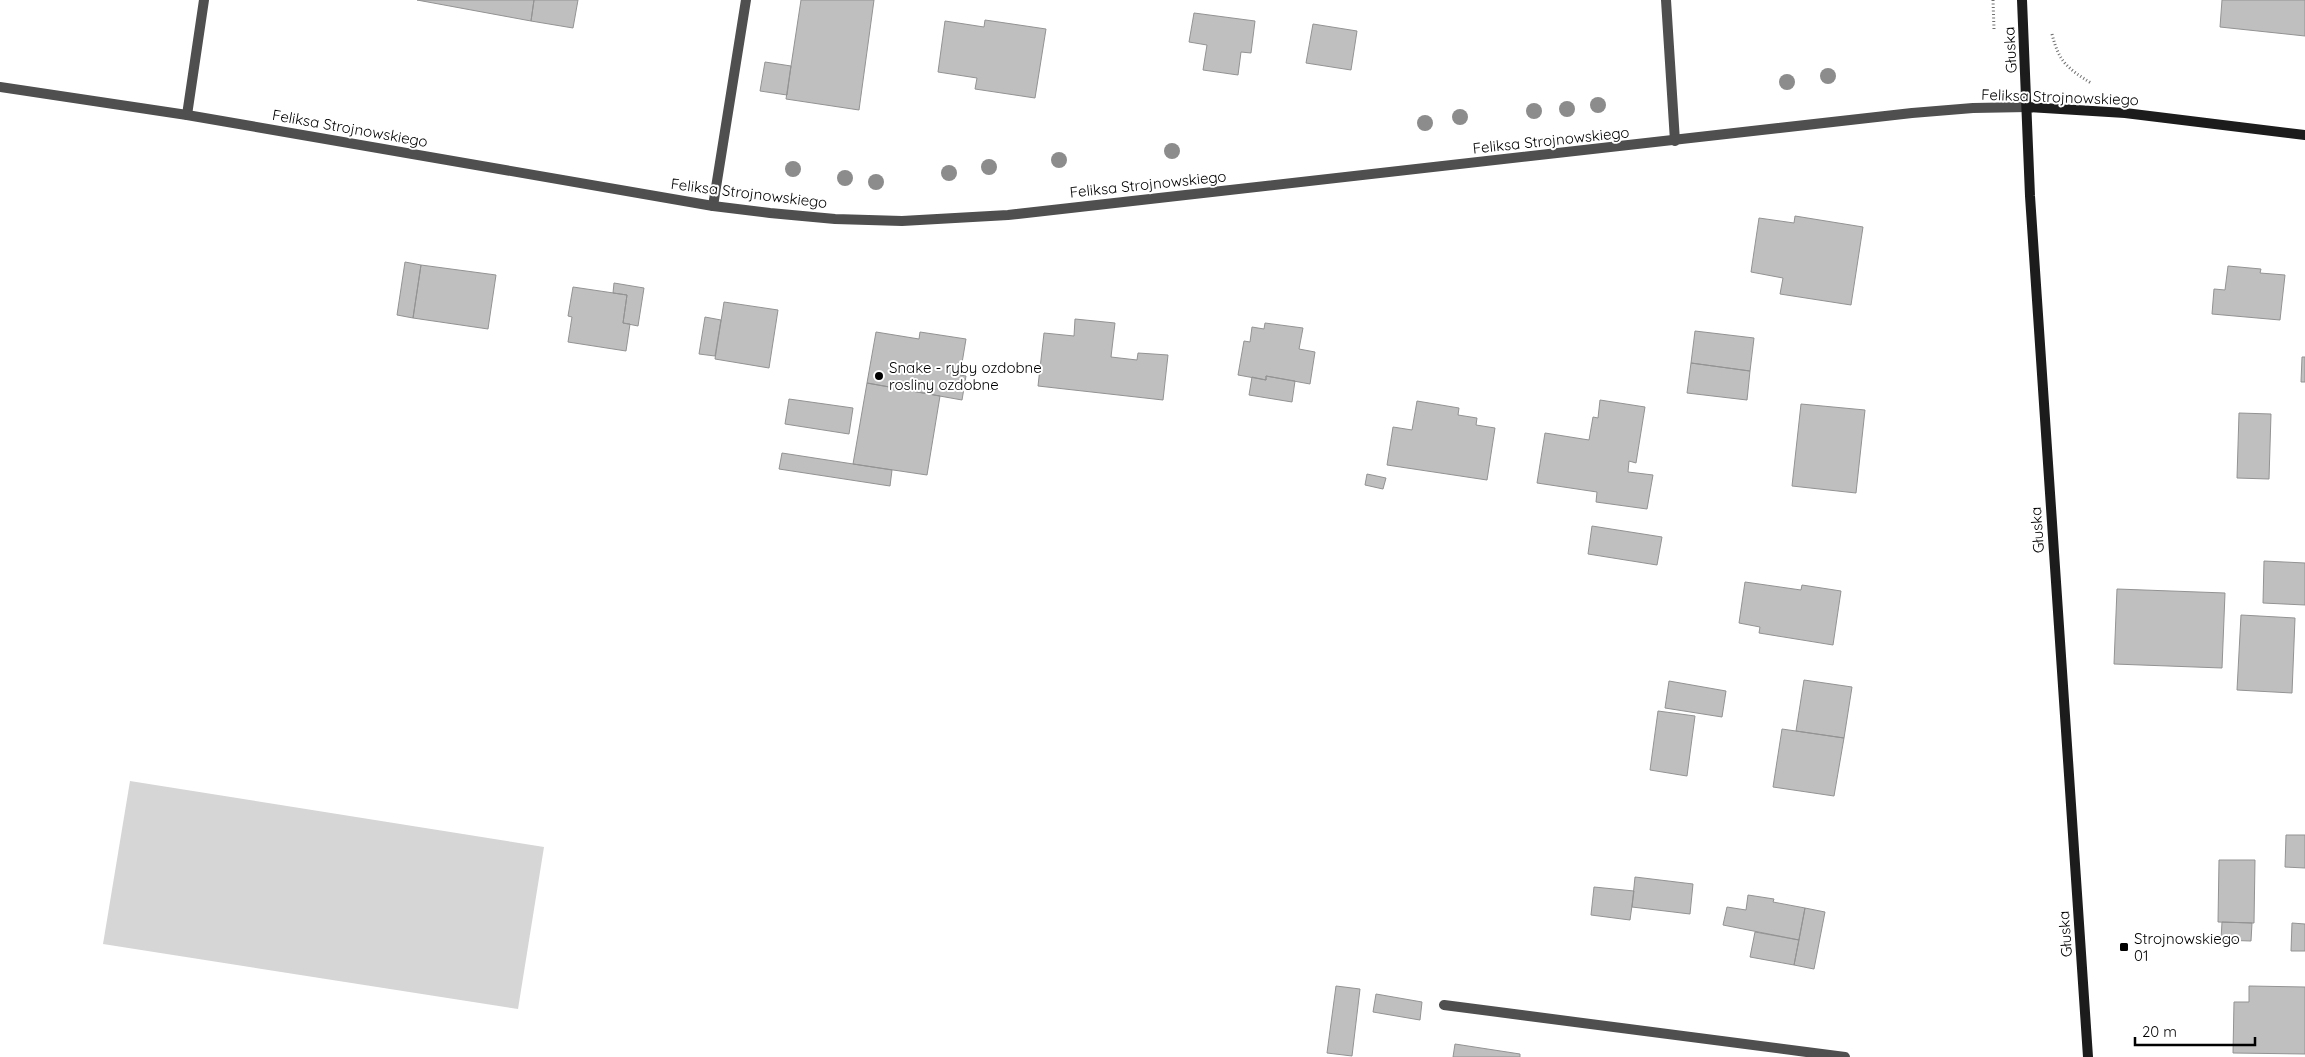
<svg xmlns="http://www.w3.org/2000/svg" width="2305" height="1057" font-family="Quicksand,sans-serif">
<rect width="100%" height="100%" fill="#fff"/>
<path fill="#d6d6d6" d="M 130,781 L 544,847 L 518,1009 L 103,944 Z"/>
<path fill="#bfbfbf" stroke="#939393" d="M 417,0 L 534,0 L 531,21 Z
M 534,0 L 578,0 L 573,28 L 531,21 Z
M 801,0 L 874,0 L 859,110 L 786,99 Z
M 2222,0 L 2305,0 L 2305,36 L 2220,27 Z
M 1194,13 L 1255,21 L 1251,53 L 1241,52 L 1238,75 L 1203,70 L 1207,45 L 1189,42 Z
M 985,20 L 1046,29 L 1035,98 L 975,89 L 977,78 L 938,72 L 945,21 L 984,27 Z
M 1313,24 L 1357,31 L 1351,70 L 1306,63 Z
M 765,62 L 791,66 L 787,95 L 760,91 Z
M 1795,216 L 1863,227 L 1851,305 L 1780,294 L 1783,278 L 1751,272 L 1759,218 L 1794,223 Z
M 405,262 L 421,265 L 413,318 L 397,315 Z
M 421,265 L 496,275 L 488,329 L 413,318 Z
M 2228,266 L 2261,269 L 2260,273 L 2285,275 L 2280,320 L 2212,314 L 2214,289 L 2225,290 Z
M 614,283 L 644,288 L 638,326 L 623,323 L 627,295 L 613,293 Z
M 573,287 L 627,295 L 623,323 L 630,324 L 626,351 L 568,342 L 572,317 L 568,316 Z
M 724,302 L 778,310 L 769,368 L 715,359 Z
M 705,317 L 721,320 L 715,356 L 699,354 Z
M 1075,319 L 1115,323 L 1111,357 L 1137,360 L 1138,353 L 1168,355 L 1163,400 L 1038,386 L 1044,333 L 1074,336 Z
M 1265,323 L 1303,328 L 1299,349 L 1315,352 L 1310,384 L 1266,376 L 1266,380 L 1238,375 L 1244,341 L 1250,342 L 1252,327 L 1264,329 Z
M 1695,331 L 1754,338 L 1750,371 L 1691,363 Z
M 876,332 L 919,339 L 920,332 L 966,339 L 960,375 L 966,376 L 962,400 L 867,383 Z
M 2302,357 L 2305,357 L 2305,382 L 2301,382 Z
M 1691,363 L 1750,371 L 1747,400 L 1687,393 Z
M 1266,376 L 1295,381 L 1292,402 L 1249,395 L 1252,377 L 1266,380 Z
M 867,383 L 940,396 L 927,475 L 853,464 Z
M 789,399 L 853,408 L 849,434 L 785,424 Z
M 1600,400 L 1645,407 L 1636,463 L 1629,461 L 1628,472 L 1653,475 L 1647,509 L 1596,502 L 1597,492 L 1537,483 L 1545,433 L 1589,440 L 1593,417 L 1598,418 Z
M 1417,401 L 1459,408 L 1458,415 L 1477,418 L 1476,425 L 1495,428 L 1487,480 L 1387,465 L 1393,427 L 1412,430 Z
M 1801,404 L 1865,410 L 1856,493 L 1792,486 Z
M 2239,413 L 2271,414 L 2269,479 L 2237,478 Z
M 782,453 L 892,470 L 890,486 L 779,469 Z
M 1367,474 L 1386,478 L 1383,489 L 1365,485 Z
M 1592,526 L 1662,537 L 1657,565 L 1588,554 Z
M 2264,561 L 2305,563 L 2305,605 L 2263,603 Z
M 1745,582 L 1801,590 L 1802,585 L 1841,591 L 1833,645 L 1759,633 L 1760,627 L 1739,623 Z
M 2117,589 L 2225,593 L 2222,668 L 2114,664 Z
M 2241,615 L 2295,618 L 2292,693 L 2237,690 Z
M 1804,680 L 1852,687 L 1844,738 L 1796,731 Z
M 1669,681 L 1726,691 L 1722,717 L 1665,708 Z
M 1658,711 L 1695,716 L 1687,776 L 1650,770 Z
M 1782,729 L 1844,738 L 1834,796 L 1773,787 Z
M 2286,835 L 2305,835 L 2305,868 L 2285,867 Z
M 2219,860 L 2255,860 L 2254,923 L 2218,922 Z
M 1635,877 L 1693,884 L 1690,914 L 1632,907 Z
M 1594,887 L 1634,891 L 1630,920 L 1591,915 Z
M 1748,895 L 1774,899 L 1773,902 L 1805,908 L 1799,940 L 1723,925 L 1727,907 L 1746,910 Z
M 1805,908 L 1825,912 L 1814,969 L 1794,965 Z
M 2222,922 L 2252,923 L 2251,941 L 2221,940 Z
M 2292,923 L 2305,924 L 2305,951 L 2291,951 Z
M 1755,932 L 1799,940 L 1794,965 L 1750,957 Z
M 1336,986 L 1360,989 L 1352,1056 L 1327,1053 Z
M 2249,986 L 2305,987 L 2305,1054 L 2233,1053 L 2234,1002 L 2249,1002 Z
M 1376,994 L 1422,1002 L 1420,1020 L 1373,1012 Z
M 1455,1044 L 1520,1054 L 1520,1057 L 1453,1057 Z"/>
<g fill="none" stroke-linecap="round" stroke-linejoin="round">
<path stroke="#717171" stroke-width="3" stroke-dasharray="1 2.5" stroke-linecap="butt" d="M 1993,0 L 1994,29
M 2052,34 C 2059,62 2067,68 2091,83"/>
<path stroke="#4f4f4f" stroke-width="10" d="M 1666,0 L 1675,141
M 187,115 L 204,0
M 713,206 L 746,0
M 1444,1005 L 1845,1057"/>
<path stroke="#4f4f4f" stroke-width="10" d="M 0,87 L 187,115 L 713,206 L 770,213 L 835,219 L 902,221 L 1008,215 L 1912,113 L 1973,108 L 2028,107"/>
<path stroke="#1c1c1c" stroke-width="10" d="M 2022,0 L 2030,196 L 2088,1057
M 2028,107 L 2125,113 L 2305,135"/>
</g>
<g fill="#8c8c8c">
<circle cx="1828" cy="76" r="8"/>
<circle cx="1787" cy="82" r="8"/>
<circle cx="1598" cy="105" r="8"/>
<circle cx="1567" cy="109" r="8"/>
<circle cx="1534" cy="111" r="8"/>
<circle cx="1460" cy="117" r="8"/>
<circle cx="1425" cy="123" r="8"/>
<circle cx="1172" cy="151" r="8"/>
<circle cx="1059" cy="160" r="8"/>
<circle cx="989" cy="167" r="8"/>
<circle cx="793" cy="169" r="8"/>
<circle cx="949" cy="173" r="8"/>
<circle cx="845" cy="178" r="8"/>
<circle cx="876" cy="182" r="8"/>
</g>
<g fill="#000" stroke="#fff" stroke-width="2">
<circle cx="879" cy="376" r="5"/>
<rect x="2119" y="942" width="10" height="10" rx="2.5"/>
</g>
<g text-anchor="middle" dominant-baseline="central" stroke-width="4" stroke-linejoin="round" paint-order="stroke">
<g font-size="15" fill="#000" stroke="#fff">
<text transform="translate(2010 50) rotate(-93)">Głuska</text>
<text transform="translate(2060 97) rotate(2)">Feliksa Strojnowskiego</text>
<text transform="translate(350 128) rotate(10)">Feliksa Strojnowskiego</text>
<text transform="translate(1551 140) rotate(-6)">Feliksa Strojnowskiego</text>
<text transform="translate(1148 184) rotate(-6)">Feliksa Strojnowskiego</text>
<text transform="translate(749 193) rotate(7)">Feliksa Strojnowskiego</text>
<text transform="translate(2037 530) rotate(-94)">Głuska</text>
<text transform="translate(2065 934) rotate(-94)">Głuska</text>
</g>
<g font-size="15" fill="#000" stroke="#fff" text-anchor="start">
<text x="889" y="367">Snake - ryby ozdobne<tspan x="889" dy="17">rosliny ozdobne</tspan></text>
<text x="2134" y="938">Strojnowskiego<tspan x="2134" dy="17">01</tspan></text>
</g>
</g>
<path d="M2135 1037v8h120v-8" fill="none" stroke="#000000" stroke-width="2.5"/>
<text x="2142" y="1037" font-size="15" fill="#000000" stroke="#ffffff" stroke-width="4" paint-order="stroke">20 m</text>
</svg>
